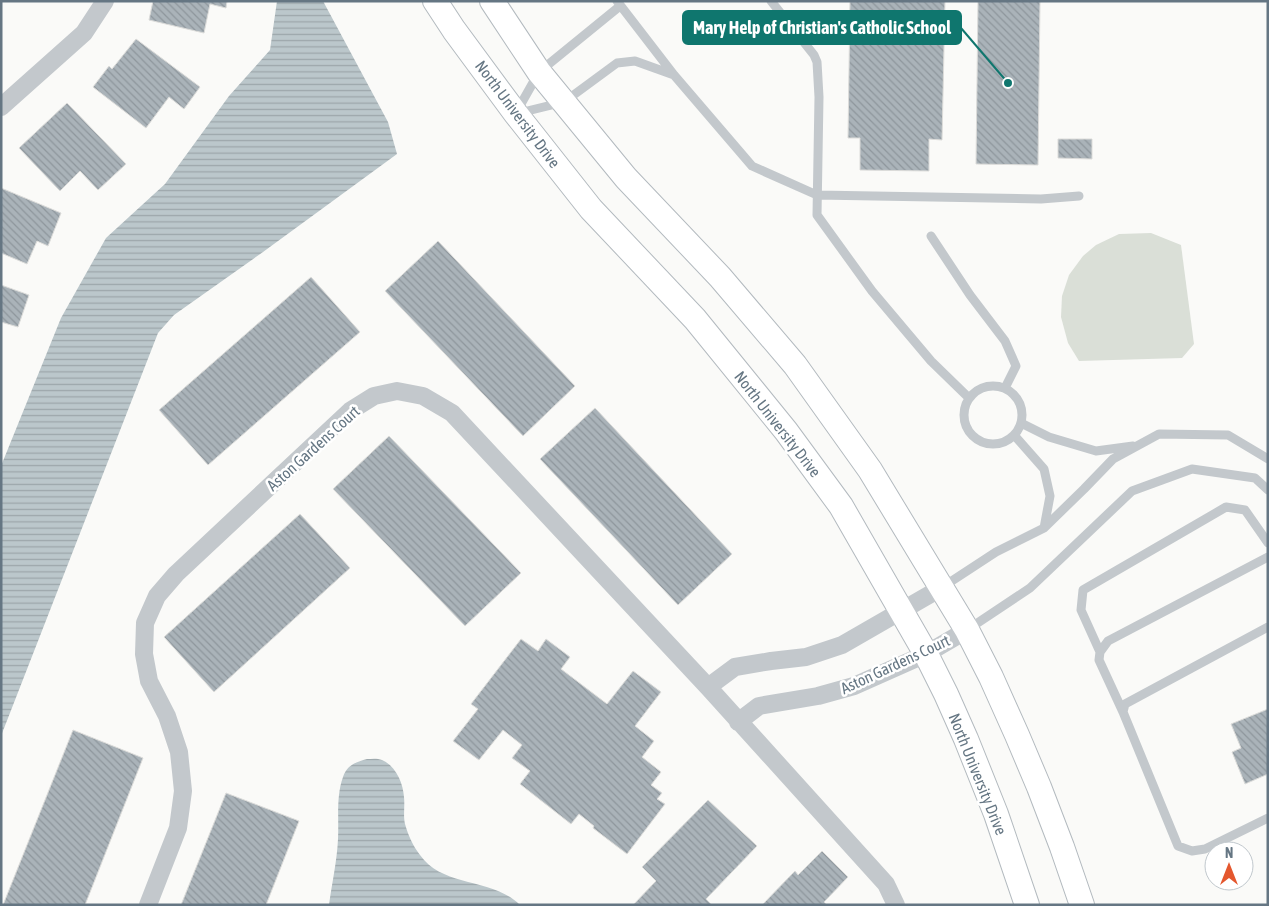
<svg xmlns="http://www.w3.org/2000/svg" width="1269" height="906" font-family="'Asap Condensed',sans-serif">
<defs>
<pattern id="water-rules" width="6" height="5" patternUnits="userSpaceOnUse" patternTransform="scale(1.25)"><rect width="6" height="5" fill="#bbc7cb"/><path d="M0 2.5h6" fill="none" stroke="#9ca6aa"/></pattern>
<pattern id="building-back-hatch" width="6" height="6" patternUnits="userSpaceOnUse" patternTransform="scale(1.25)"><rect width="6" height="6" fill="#aab3b9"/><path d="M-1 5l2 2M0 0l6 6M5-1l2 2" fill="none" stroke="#8e969c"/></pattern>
</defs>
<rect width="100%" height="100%" fill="#fafaf8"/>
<path fill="#dadfd7" d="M 1151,233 L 1181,245 L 1194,344 L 1182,358 L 1079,361 L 1068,343 L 1061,317 L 1062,296 L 1069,275 L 1083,256 L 1096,245 L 1119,234 Z"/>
<path fill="url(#water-rules)" d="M 277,1 L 323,1 L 388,122 L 397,154 L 263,252 L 174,315 L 158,333 L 1,736 L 1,466 L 61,318 L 106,238 L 165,184 L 229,96 L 270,50 Z
M 367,759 C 371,759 377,758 382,760 C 396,766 403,783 404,797 C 405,807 403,815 405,824 C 408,835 413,846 420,855 C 443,888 492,877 520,905 L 329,905 C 332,883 337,861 338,839 C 339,819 336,796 343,777 C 347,765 356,762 367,759 Z"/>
<path fill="url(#building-back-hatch)" stroke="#dcdcda" d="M 153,1 L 227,1 L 226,8 L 210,4 L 204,33 L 149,20 Z
M 850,1 L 945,1 L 942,140 L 929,139 L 929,171 L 860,170 L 860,138 L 848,138 Z
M 978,1 L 1040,1 L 1038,165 L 976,164 Z
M 136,39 L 200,87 L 184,109 L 169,97 L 146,128 L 93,87 L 109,66 L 112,69 Z
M 67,103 L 126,164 L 98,190 L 80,171 L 60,191 L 19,148 Z
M 1058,139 L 1092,139 L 1092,159 L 1058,158 Z
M 1,188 L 61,213 L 48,246 L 37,241 L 27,264 L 1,253 Z
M 438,241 L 575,386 L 523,436 L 385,291 Z
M 311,277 L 360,332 L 208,465 L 159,410 Z
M 1,285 L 29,295 L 18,327 L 1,322 Z
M 595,408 L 732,554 L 678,605 L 540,459 Z
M 389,436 L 521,573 L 465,626 L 333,489 Z
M 300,514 L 350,568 L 214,692 L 164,637 Z
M 521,639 L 538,651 L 546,639 L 570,657 L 561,669 L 607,704 L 633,671 L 661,692 L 635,726 L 654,741 L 642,757 L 661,772 L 651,785 L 662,793 L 657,799 L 665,804 L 627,854 L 593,828 L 594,826 L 579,814 L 571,824 L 520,784 L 530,771 L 512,758 L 522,745 L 503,730 L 479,760 L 453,741 L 478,709 L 471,704 Z
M 1268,709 L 1268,774 L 1245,784 L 1232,752 L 1241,748 L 1231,724 Z
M 73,730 L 143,758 L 85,905 L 3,905 Z
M 226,793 L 299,821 L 266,905 L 181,905 Z
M 708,800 L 757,846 L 706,899 L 712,905 L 633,905 L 656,881 L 642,867 Z
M 822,851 L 848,877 L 824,902 L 827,905 L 762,905 L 795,871 L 798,875 Z"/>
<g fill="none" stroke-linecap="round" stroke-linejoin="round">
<defs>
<path id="secondary" d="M 435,1 L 454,30 L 516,114 L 591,209 L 695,319 L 786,431 L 841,506 L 926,654 L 946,694 L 966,739 L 996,814 L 1027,905
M 492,1 L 539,72 L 626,178 L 720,277 L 795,365 L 870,470 L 967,630 L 991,677 L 1017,735 L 1039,787 L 1062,847 L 1082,905"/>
</defs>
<use href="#secondary" stroke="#b3babf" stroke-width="26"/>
<path stroke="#c3c8cc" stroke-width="9" d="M 617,1 L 674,75 L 752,166 L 817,195 L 1041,199 L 1079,196
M 771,1 L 814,55 L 817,62 L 819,97 L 817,215 L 872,291 L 931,361 L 969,398
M 517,111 L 539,72 L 620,6
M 519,113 L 564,102 L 617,63 L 635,61 L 674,75
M 931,236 L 970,295 L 1005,341 L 1016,366 L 1005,388
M964 415a29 29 0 1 1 58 0a29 29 0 1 1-58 0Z
M 1021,423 L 1049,437 L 1096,451 L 1133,446
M 1014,435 L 1044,469 L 1050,496 L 1044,528
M 941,588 L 996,552 L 1044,528 L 1084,489 L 1113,459 L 1159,434 L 1228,435 L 1268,459
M 1268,627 L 1125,704 L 1123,712 L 1178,846 L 1192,851 L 1205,849 L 1268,818
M 967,630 L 1030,588 L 1132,491 L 1192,469 L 1255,478 L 1268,490
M 1100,652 L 1081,610 L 1083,590 L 1226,507 L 1245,510 L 1268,543
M 1123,712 L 1099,660 L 1100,652 L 1108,641 L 1268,557"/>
<path stroke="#c3c8cc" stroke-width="18" d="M 1,107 L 84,33 L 105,1
M 708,687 L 735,667 L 771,661 L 806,657 L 842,645 L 941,588
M 738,722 L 759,706 L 818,696 L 854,686 L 926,654 L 967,630
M 148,905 L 178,828 L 183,791 L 179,752 L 167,716 L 149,681 L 144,654 L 145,623 L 157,596 L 176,574 L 350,411 L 374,396 L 397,391 L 423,396 L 452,413 L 708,687 L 886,884 L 896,905"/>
<use href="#secondary" stroke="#fff" stroke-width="24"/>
</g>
<g text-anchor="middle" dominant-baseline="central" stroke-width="5" stroke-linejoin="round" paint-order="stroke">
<g font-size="16" fill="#657683" stroke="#fff">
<text transform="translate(518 114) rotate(53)">North University Drive</text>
<text transform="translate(778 424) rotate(52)">North University Drive</text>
<text transform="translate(313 448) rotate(-42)">Aston Gardens Court</text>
<text transform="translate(895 664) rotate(-25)">Aston Gardens Court</text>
<text transform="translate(978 774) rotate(68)">North University Drive</text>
</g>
</g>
<path fill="none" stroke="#0f766e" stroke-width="2" d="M1008 83L961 28"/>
<circle fill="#0f766e" stroke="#fff" stroke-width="2" cx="1008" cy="83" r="5"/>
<rect fill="#0f766e" stroke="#0f766e" stroke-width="2" x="683" y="11" width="278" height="33" rx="5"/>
<g font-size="18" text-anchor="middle" font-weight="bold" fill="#fff">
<text x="822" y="34">Mary Help of Christian's Catholic School</text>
</g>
<rect width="1269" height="906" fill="none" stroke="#657683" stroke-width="5"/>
<g transform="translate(1229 866)"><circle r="24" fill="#ffffff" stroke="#c1c8cd"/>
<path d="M0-4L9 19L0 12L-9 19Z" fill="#e4572e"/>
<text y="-8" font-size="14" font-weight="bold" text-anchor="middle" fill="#657683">N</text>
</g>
</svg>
